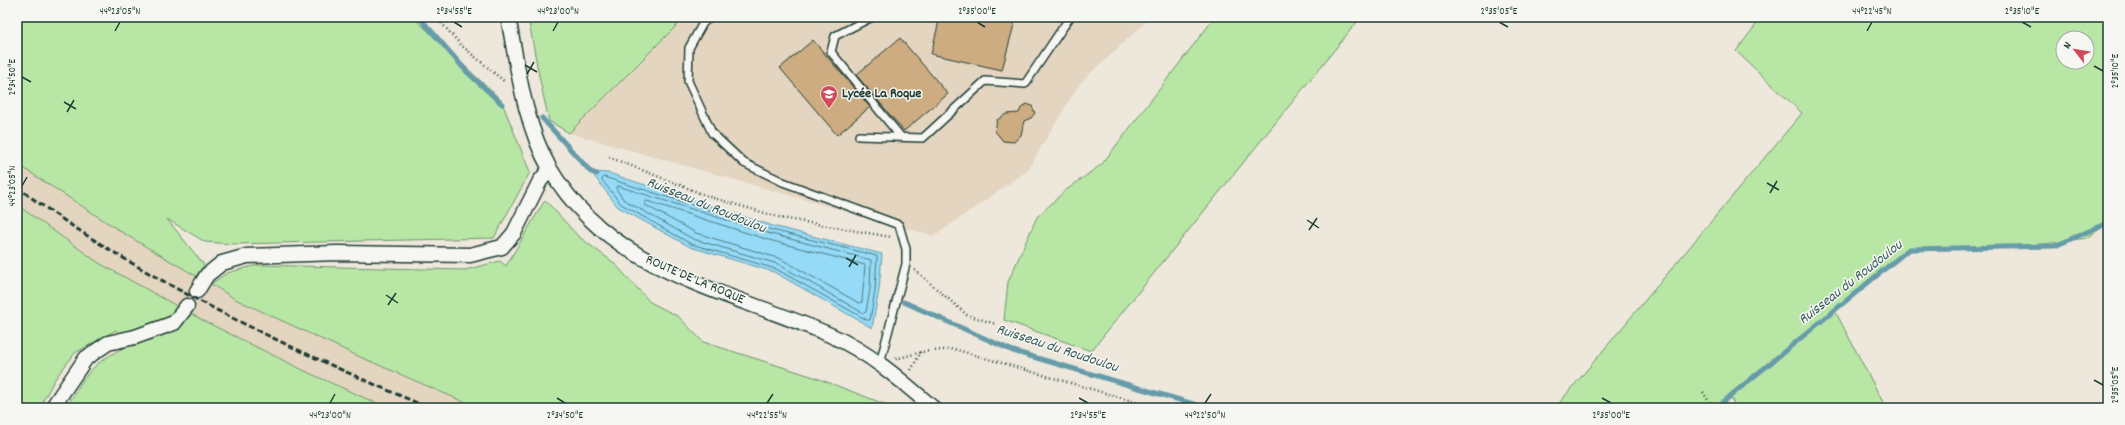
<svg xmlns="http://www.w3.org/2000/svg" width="2125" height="425" font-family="Dekko,sans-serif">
<rect width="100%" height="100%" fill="#eee7db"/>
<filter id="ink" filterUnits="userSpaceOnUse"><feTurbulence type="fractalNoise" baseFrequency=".025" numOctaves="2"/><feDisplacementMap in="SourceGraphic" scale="8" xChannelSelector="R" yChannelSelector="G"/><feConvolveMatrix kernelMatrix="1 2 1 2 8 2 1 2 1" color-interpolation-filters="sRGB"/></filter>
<g filter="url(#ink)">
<path fill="#e4d5c0" d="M 685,17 L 1151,17 L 1079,84 L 1027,171 L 934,236 L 569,133 Z
M 17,164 L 128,236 L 235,299 L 358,356 L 478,408 L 387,408 L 309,373 L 204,321 L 99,263 L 17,205 Z"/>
<path fill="#b8e7a5" stroke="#6c926c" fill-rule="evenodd" d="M 17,17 L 413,17 L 501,100 L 530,172 L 494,238 L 233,244 L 205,242 L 167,219 L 204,265 L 196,276 L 128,236 L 17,164 Z
M 528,17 L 685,17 L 569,133 L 549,121 L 539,76 Z
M 1215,17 L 1361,17 L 1091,351 L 1004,320 L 1008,282 L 1037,217 L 1065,191 L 1102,164 Z
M 1762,17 L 2108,17 L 2108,224 L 2086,238 L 2045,244 L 1908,251 L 1835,311 L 1886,408 L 1735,408 L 1731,397 L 1714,408 L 1555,408 L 1802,113 L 1736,51 ZM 2063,38 L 2087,38 L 2087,62 L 2063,62 Z
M 545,200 L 578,236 L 614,263 L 650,302 L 679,317 L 703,342 L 814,377 L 895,408 L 478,408 L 358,356 L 235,299 L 211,284 L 227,273 L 257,265 L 465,270 L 500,261 L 506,266 Z
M 17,205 L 99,263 L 204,321 L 309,373 L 387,408 L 66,408 C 86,374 91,363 128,346 L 116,330 L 75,353 L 55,379 L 39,408 L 17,408 Z"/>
<path fill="#95daf7" stroke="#669ba9" d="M 591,172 L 608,173 L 773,226 L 882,254 L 879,290 L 872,328 L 774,272 L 690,247 L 618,207 Z"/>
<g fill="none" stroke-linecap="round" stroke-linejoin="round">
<path stroke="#4e7c82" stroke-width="1" d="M 604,177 L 772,230 L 877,256 L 875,290 L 870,320 L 867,320 L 776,269 L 691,244 L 621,204 L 602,180 Z
M 618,186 L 771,234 L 871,260 L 870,289 L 866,312 L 863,313 L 778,264 L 693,239 L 624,200 L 616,189 Z
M 647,201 L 769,240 L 865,265 L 862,302 L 859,303 L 781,259 L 696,233 L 645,205 L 645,202 Z"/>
<path stroke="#669ba9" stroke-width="5" d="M 419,17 L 468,73 L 502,104
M 542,118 L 591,172 L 597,174
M 904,302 L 1013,351 L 1207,408
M 1723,402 L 1909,249 L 2055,246 L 2105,224 L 2108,221"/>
</g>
<path fill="#ceac81" stroke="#1f3d34" d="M 940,17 L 1016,17 L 1002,70 L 931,54 Z
M 900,38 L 948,94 L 904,131 L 856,75 Z
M 813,40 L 870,107 L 837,135 L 780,68 Z
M 1027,104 L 1032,106 L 1035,113 L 1031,118 L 1024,121 L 1021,135 L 1014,142 L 1003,141 L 995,131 L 997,120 L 1006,114 L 1019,113 L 1021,108 Z"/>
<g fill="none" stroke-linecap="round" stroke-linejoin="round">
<defs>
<path id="service" d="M 710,17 L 703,23 L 689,48 L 688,81 L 712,133 L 744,163 L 783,182 L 899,225 L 906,249 L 906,264 L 880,363
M 872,17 L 835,36 L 831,52 L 901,137
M 859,136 L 923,138 L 985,81 L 1025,84 L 1070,17"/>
<path id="minor" d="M 508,17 C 518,68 524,123 550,169 C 611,273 728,290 830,335 C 869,352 901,380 933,408
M 197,291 L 207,275 L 222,263 L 247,256 L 337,253 L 470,255 L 502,247 L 514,233 L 540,181 L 550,169
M 52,408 L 86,358 L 108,343 L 135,337 L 174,323 L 187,306"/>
</defs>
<use href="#service" stroke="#1f3d34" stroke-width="10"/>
<use href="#minor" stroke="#1f3d34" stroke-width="17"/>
<path stroke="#1f3d34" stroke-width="2.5" stroke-dasharray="1 3" stroke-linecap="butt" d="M 436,17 L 461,45 L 505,82
M 609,157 L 710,197 L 782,218 L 891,237
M 915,270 L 967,315 L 996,324
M 896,359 L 921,352 L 954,349 L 1156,408
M 911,370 L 921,352
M 1703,392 L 1713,408"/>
<use href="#service" stroke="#f6f6f2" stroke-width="7"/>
<use href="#minor" stroke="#f6f6f2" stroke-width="14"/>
<path stroke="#1f3d34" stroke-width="3" stroke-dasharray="6 3" stroke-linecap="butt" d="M 17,187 C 143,281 286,347 429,408"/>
</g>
</g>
<path fill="none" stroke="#1f3d34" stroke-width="1.5" d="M 454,22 L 462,27M 977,22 L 985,27M 1499,22 L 1508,27M 2022,22 L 2031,27M 115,31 L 120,22M 553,31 L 558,22M 1867,31 L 1872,22M 525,65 L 537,72M 2094,66 L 2103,71M 527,74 L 534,62M 22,77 L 31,82M 64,102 L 76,109M 67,112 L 74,100M 1767,183 L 1779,190M 22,186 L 27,177M 1770,193 L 1777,181M 1307,220 L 1319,228M 1309,230 L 1317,218M 846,258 L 858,265M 849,267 L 856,255M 386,295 L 398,303M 388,305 L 396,293M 2094,380 L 2103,385M 557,398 L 565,403M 1079,398 L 1088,403M 1602,398 L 1611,403M 330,403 L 335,394M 767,403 L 773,394M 1205,403 L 1211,394"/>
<defs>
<symbol id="school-pin" viewBox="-11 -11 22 30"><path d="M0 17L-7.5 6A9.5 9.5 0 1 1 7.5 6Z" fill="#d1495b" stroke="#f6f6f2"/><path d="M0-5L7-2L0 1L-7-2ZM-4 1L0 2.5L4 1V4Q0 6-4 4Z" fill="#fff"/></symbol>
</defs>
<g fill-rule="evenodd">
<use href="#school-pin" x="819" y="84" width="20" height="27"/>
</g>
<g text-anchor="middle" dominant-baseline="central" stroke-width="3" stroke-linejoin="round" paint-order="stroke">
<g font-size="14" font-weight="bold" fill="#1f3d34" stroke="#f6f6f2" text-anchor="start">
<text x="842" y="94">Lycée La Roque</text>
</g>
<g font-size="14" fill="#1f3d34" stroke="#f6f6f2">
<text transform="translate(695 280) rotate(23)">ROUTE DE LA ROQUE</text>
</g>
<g font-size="15" font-style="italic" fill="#375c5b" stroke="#f6f6f2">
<text transform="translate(706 206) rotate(22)">Ruisseau du Roudoulou</text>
<text transform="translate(1851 283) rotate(-38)">Ruisseau du Roudoulou</text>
<text transform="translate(1057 349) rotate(18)">Ruisseau du Roudoulou</text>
</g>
</g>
<rect width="2125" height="425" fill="none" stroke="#f6f6f2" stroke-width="44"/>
<g transform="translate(2075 50) rotate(301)"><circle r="19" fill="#f6f6f2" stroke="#a0aca6"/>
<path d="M0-3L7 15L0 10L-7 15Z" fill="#d1495b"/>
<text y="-6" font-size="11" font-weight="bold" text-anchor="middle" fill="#1f3d34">N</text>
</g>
<rect x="22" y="22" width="2081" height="381" fill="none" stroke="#1f3d34" stroke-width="1.5"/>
<g font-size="10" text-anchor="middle" fill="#1f3d34">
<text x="120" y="14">44°23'05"N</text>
<text x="454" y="14">2°34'55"E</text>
<text x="558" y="14">44°23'00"N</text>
<text x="977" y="14">2°35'00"E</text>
<text x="1499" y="14">2°35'05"E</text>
<text x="1872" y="14">44°22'45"N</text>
<text x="2022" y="14">2°35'10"E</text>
<text transform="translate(2114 71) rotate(-90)" y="4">2°35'10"E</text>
<text transform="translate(11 77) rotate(-90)" y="4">2°34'50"E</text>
<text transform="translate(11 186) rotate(-90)" y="4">44°23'05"N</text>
<text transform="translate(2114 385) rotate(-90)" y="4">2°35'05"E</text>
<text x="330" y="418">44°23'00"N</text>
<text x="565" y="418">2°34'50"E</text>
<text x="767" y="418">44°22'55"N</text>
<text x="1088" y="418">2°34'55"E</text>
<text x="1205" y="418">44°22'50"N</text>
<text x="1611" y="418">2°35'00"E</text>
</g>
</svg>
